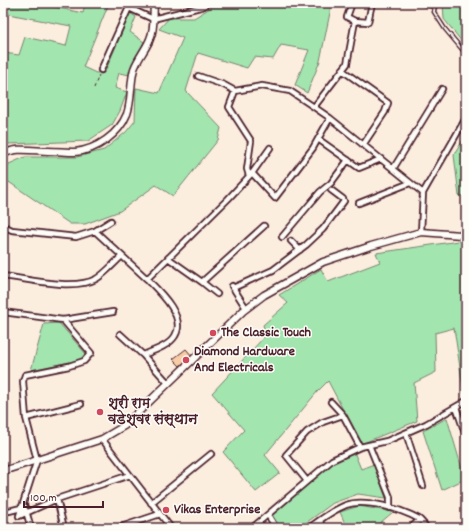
<svg xmlns="http://www.w3.org/2000/svg" width="469" height="531" font-family="Dekko,'Playpen Sans Deva',sans-serif">
<rect width="100%" height="100%" fill="#fceedf"/>
<filter id="ink" filterUnits="userSpaceOnUse"><feTurbulence type="fractalNoise" baseFrequency=".025" numOctaves="2"/><feDisplacementMap in="SourceGraphic" scale="8" xChannelSelector="R" yChannelSelector="G"/><feConvolveMatrix kernelMatrix="1 2 1 2 8 2 1 2 1" color-interpolation-filters="sRGB"/></filter>
<g filter="url(#ink)">
<path fill="#a3e5af" stroke="#76826d" d="M 3,3 L 35,3 L 83,13 L 85,3 L 109,3 L 83,67 L 96,73 L 105,72 L 130,13 L 136,17 L 130,32 L 144,42 L 135,61 L 130,75 L 119,73 L 115,88 L 127,92 L 120,111 L 112,125 L 88,141 L 8,144 L 3,141 L 3,53 L 19,55 L 25,37 L 66,46 L 71,26 L 3,13 Z
M 218,3 L 332,3 L 320,61 L 307,93 L 295,85 L 309,50 L 281,45 L 273,59 L 254,57 L 247,68 L 198,53 L 186,91 L 221,128 L 218,140 L 173,196 L 156,185 L 120,211 L 85,224 L 70,224 L 3,178 L 3,172 L 9,164 L 25,157 L 77,157 L 104,150 L 126,132 L 135,121 L 136,88 L 159,93 L 183,38 L 159,29 L 169,18 L 194,18 Z
M 443,3 L 466,3 L 466,47 L 444,19 Z
M 466,135 L 466,195 L 459,196 L 454,155 Z
M 466,240 L 466,393 L 464,394 L 454,328 L 435,333 L 436,372 L 414,383 L 417,421 L 361,444 L 328,381 L 317,392 L 265,455 L 280,473 L 256,492 L 223,452 L 244,430 L 212,393 L 266,335 L 263,325 L 288,303 L 279,295 L 321,269 L 328,282 L 380,262 L 376,253 Z
M 59,323 L 87,355 L 84,359 L 31,370 L 44,324 Z
M 447,418 L 465,479 L 442,490 L 423,431 Z
M 354,452 L 361,469 L 374,464 L 386,498 L 358,494 L 333,503 L 299,528 L 279,528 L 271,516 L 331,464 Z
M 359,506 L 393,512 L 374,528 L 347,528 L 340,512 Z"/>
<path fill="#f8cda6" stroke="#4a1f2b" d="M 186,349 L 192,356 L 180,366 L 173,359 Z"/>
<g fill="none" stroke-linecap="round" stroke-linejoin="round">
<defs>
<path id="lane" d="M 420,3 L 435,7
M 435,3 L 434,12 L 445,29 L 466,54"/>
<path id="street" d="M 352,3 L 347,17 L 355,21 L 368,22 L 372,3
M 129,8 L 153,19 L 204,6 L 207,3
M 355,21 L 347,64 L 314,107 L 330,118 L 423,193
M 101,70 L 131,3
M 342,70 L 388,103 L 385,112 L 363,145
M 198,76 L 224,85 L 235,91
M 330,118 L 318,139 L 359,168 L 381,159
M 393,169 L 442,89
M 252,173 L 275,198 L 313,148 L 318,139
M 249,176 L 247,169 L 251,141 L 229,107 L 235,91 L 262,86 L 290,91 L 314,107
M 359,203 L 410,183
M 3,226 L 12,230 L 76,237 L 95,231 L 111,221
M 95,231 L 147,279
M 421,232 L 423,193 L 466,118
M 282,237 L 320,192 L 331,183 L 348,160
M 291,241 L 300,250
M 168,258 L 202,282 L 264,226
M 3,276 C 28,279 73,291 96,279 C 105,274 114,263 122,256
M 202,282 L 217,294
M 232,286 L 246,308
M 233,288 L 273,270 L 306,245 L 323,229 L 344,201 L 343,199 L 331,190
M 3,312 L 63,320 L 113,312
M 63,320 L 91,353 L 84,361 L 69,366 L 25,375 L 23,381 L 26,418 L 37,460 L 19,516 L 57,499 L 64,528
M 120,334 L 143,355 L 168,383
M 143,355 C 153,351 169,346 175,336 C 187,317 159,291 147,279 L 228,199 L 253,172 L 270,148
M 331,402 L 343,415 L 360,447
M 456,407 L 466,436
M 26,418 L 81,404
M 406,433 L 423,486
M 102,439 L 171,528
M 369,445 L 390,497 L 390,508
M 307,481 L 286,455 L 307,432 L 323,422 L 343,415
M 57,499 L 130,475
M 151,503 L 211,454
M 9,511 L 25,507 L 22,513
M 26,511 L 31,528
M 268,515 L 276,528
M 320,520 L 322,528
M 118,528 L 160,514
M 252,528 L 332,460 L 360,447 L 387,441 L 426,424 L 466,401
M 309,528 C 321,519 333,510 346,505 C 365,498 401,509 419,519 C 422,521 424,525 427,528
M 410,528 L 420,520"/>
<path id="secondary" d="M 3,155 C 13,146 35,151 48,151 C 57,151 66,152 75,152 C 97,150 119,134 127,114 C 132,100 130,83 134,69 C 138,58 146,49 150,39 C 155,28 153,15 154,3
M 3,471 L 102,439 L 124,426 L 243,311 L 264,295 L 323,262 L 371,246 L 421,232 L 461,235 L 466,234"/>
</defs>
<use href="#lane" stroke="#4a1f2b" stroke-width="5"/>
<use href="#street" stroke="#4a1f2b" stroke-width="8"/>
<use href="#secondary" stroke="#4a1f2b" stroke-width="9"/>
<path stroke="#4a1f2b" stroke-width="1" stroke-dasharray="3 3" stroke-linecap="butt" d="M 94,88 L 99,75"/>
<use href="#lane" stroke="#fdfcf7" stroke-width="2"/>
<use href="#street" stroke="#fdfcf7" stroke-width="4.5"/>
<use href="#secondary" stroke="#fdfcf7" stroke-width="6"/>
</g>
</g>
<g fill="#d1495b" stroke="#fdfcf7" stroke-width="1.5">
<circle cx="213" cy="333" r="4"/>
<circle cx="186" cy="360" r="4"/>
<circle cx="100" cy="412" r="4"/>
<circle cx="166" cy="510" r="4"/>
</g>
<g text-anchor="middle" dominant-baseline="central" stroke-width="3" stroke-linejoin="round" paint-order="stroke">
<g font-size="14" font-weight="bold" fill="#4a1f2b" stroke="#fdfcf7" text-anchor="start">
<text x="221" y="333">The Classic Touch</text>
<text x="194" y="352">Diamond Hardware<tspan x="194" dy="16">And Electricals</tspan></text>
<text x="108" y="404">श्री राम<tspan x="108" dy="16">वडेश्वर संस्थान</tspan></text>
<text x="174" y="510">Vikas Enterprise</text>
</g>
</g>
<rect width="469" height="531" fill="none" stroke="#fdfcf7" stroke-width="16"/>
<rect x="8" y="8" width="453" height="515" fill="none" stroke="#4a1f2b" stroke-width="1.5" filter="url(#ink)"/>
<path d="M24 501v6h79v-6" fill="none" stroke="#4a1f2b" stroke-width="2"/>
<text x="30" y="501" font-size="12" fill="#4a1f2b" stroke="#fdfcf7" stroke-width="3" paint-order="stroke">100 m</text>
</svg>
